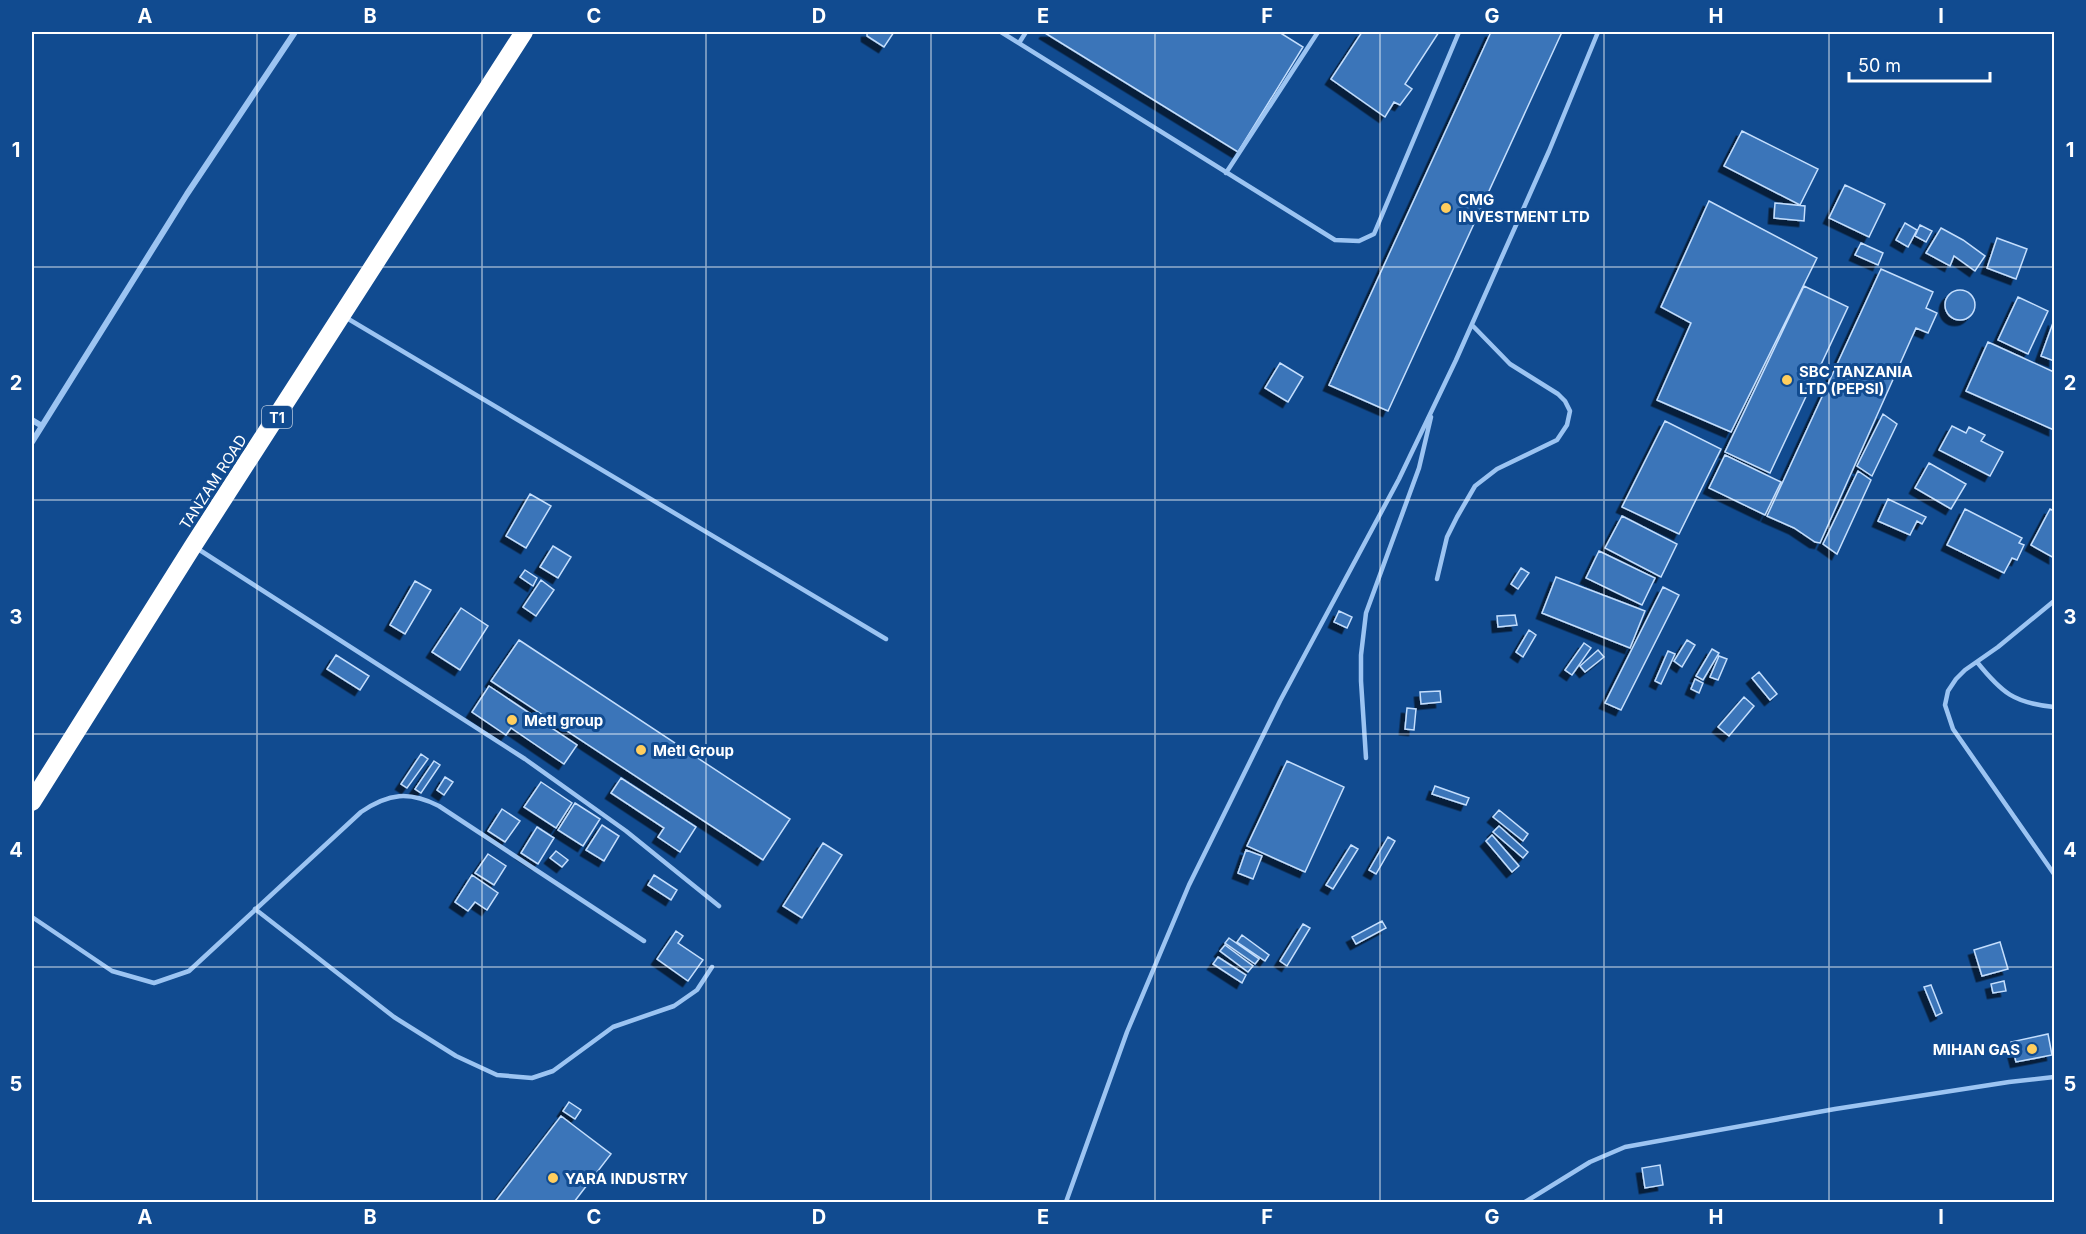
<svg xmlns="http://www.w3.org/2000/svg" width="2086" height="1234" font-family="Inter,sans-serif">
<defs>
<filter id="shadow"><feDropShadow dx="-5.5" dy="5.5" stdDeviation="0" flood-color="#0009"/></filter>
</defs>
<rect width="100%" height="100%" fill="#114b90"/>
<path fill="#3a75b9" stroke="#c4defd" stroke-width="1.5" filter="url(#shadow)" d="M 867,32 L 894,32 L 884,47 L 867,36 Z
M 1046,32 L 1279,32 L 1303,47 L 1238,152 L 1045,33 Z
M 1362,32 L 1439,32 L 1405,84 L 1412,89 L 1400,105 L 1394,102 L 1385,117 L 1331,79 Z
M 1491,32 L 1562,32 L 1388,411 L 1329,385 Z
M 1742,131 L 1818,169 L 1800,205 L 1724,166 Z
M 1845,185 L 1885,204 L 1869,237 L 1829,218 Z
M 1709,201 L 1817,258 L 1731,432 L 1657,400 L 1691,323 L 1661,307 Z
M 1775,203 L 1805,206 L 1804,221 L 1774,218 Z
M 1905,223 L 1917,230 L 1908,247 L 1896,240 Z
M 1920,225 L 1932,231 L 1926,242 L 1915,236 Z
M 1941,228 L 1963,240 L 1985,256 L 1975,271 L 1954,256 L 1950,266 L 1926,253 Z
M 1997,238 L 2027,249 L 2016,279 L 1987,268 Z
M 1861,243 L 1883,253 L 1878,265 L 1855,255 Z
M 1881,269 L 1933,292 L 1926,308 L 1937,313 L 1928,333 L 1916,328 L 1820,543 L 1815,542 L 1794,528 L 1767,516 Z
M 1804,286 L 1848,307 L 1770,473 L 1725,452 Z
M1945 305a15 15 0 1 1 30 0a15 15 0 1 1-30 0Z
M 2018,297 L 2048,311 L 2028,354 L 1998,340 Z
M 2054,320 L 2054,361 L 2041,356 Z
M 1988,342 L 2054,372 L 2054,430 L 1966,391 Z
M 1280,363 L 1303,377 L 1288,402 L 1265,388 Z
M 1883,414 L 1897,424 L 1872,476 L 1857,466 Z
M 1665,421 L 1721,449 L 1679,534 L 1622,507 Z
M 1952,426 L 1966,433 L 1969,427 L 1985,435 L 1981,441 L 2003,452 L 1990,476 L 1939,450 Z
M 1725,455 L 1781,482 L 1765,515 L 1709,488 Z
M 1929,463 L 1966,484 L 1951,509 L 1915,488 Z
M 1858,471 L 1871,480 L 1837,554 L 1823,544 Z
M 530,494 L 551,506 L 526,548 L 506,536 Z
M 1888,499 L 1926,517 L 1922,524 L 1917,521 L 1910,535 L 1878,521 Z
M 1965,509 L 2022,538 L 2019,543 L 2024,545 L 2017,560 L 2012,558 L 2004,573 L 1947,545 Z
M 2050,509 L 2054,511 L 2054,558 L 2031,545 Z
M 1622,516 L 1677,544 L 1661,577 L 1605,548 Z
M 553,546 L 571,557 L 558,578 L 540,567 Z
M 1599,551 L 1655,578 L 1642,605 L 1586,578 Z
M 1521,568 L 1529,573 L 1518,589 L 1511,584 Z
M 525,570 L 537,578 L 533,586 L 520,577 Z
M 1556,577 L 1645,611 L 1630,648 L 1542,613 Z
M 541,580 L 554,590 L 536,616 L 523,607 Z
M 415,581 L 431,590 L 405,634 L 390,625 Z
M 1663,587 L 1679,595 L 1621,710 L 1605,703 Z
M 461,608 L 488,626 L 460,670 L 432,652 Z
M 1339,611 L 1352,617 L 1347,628 L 1334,622 Z
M 1515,615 L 1517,625 L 1498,627 L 1497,616 Z
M 1529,630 L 1536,635 L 1523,657 L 1516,652 Z
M 519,640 L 790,819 L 763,860 L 491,681 Z
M 1687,640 L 1695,645 L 1682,667 L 1674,661 Z
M 1584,643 L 1591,648 L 1572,675 L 1565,670 Z
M 1712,649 L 1719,653 L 1703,680 L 1696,676 Z
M 1598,650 L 1604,657 L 1585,672 L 1580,666 Z
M 1668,651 L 1675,654 L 1661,684 L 1655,681 Z
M 336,655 L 369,676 L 360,690 L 327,669 Z
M 1719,656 L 1727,659 L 1718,680 L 1710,677 Z
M 1759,672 L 1777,694 L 1770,700 L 1752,678 Z
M 1695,679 L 1703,683 L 1699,693 L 1691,689 Z
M 489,686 L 577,745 L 564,764 L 511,728 L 506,735 L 472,712 Z
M 1440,691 L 1441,702 L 1421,704 L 1420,692 Z
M 1744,697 L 1754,706 L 1729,736 L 1718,727 Z
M 1407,708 L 1416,709 L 1414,730 L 1405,729 Z
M 421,754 L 428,759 L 407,788 L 401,784 Z
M 434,761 L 440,765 L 421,793 L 415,789 Z
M 1287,761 L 1344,787 L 1305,872 L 1247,846 Z
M 445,777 L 453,782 L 444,795 L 437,790 Z
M 621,778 L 696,827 L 680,852 L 658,837 L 664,828 L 611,793 Z
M 541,782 L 572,803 L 556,828 L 524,807 Z
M 1435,786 L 1469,798 L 1466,805 L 1432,794 Z
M 575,803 L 600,819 L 583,846 L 558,830 Z
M 502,809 L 520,821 L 505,842 L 488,831 Z
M 1499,810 L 1528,834 L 1523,841 L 1493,817 Z
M 602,825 L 619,836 L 604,861 L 586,850 Z
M 1499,826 L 1528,852 L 1523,858 L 1493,832 Z
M 537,827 L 554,838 L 538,864 L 521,853 Z
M 1492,835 L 1519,866 L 1512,872 L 1486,841 Z
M 1388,837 L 1395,841 L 1376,874 L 1369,870 Z
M 823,843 L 842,855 L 802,918 L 783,906 Z
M 1351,845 L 1358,849 L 1333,889 L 1326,885 Z
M 1246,850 L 1262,856 L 1253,879 L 1238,873 Z
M 556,851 L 568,860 L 562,867 L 550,858 Z
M 488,854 L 506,866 L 494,885 L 475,873 Z
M 472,875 L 498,893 L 487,910 L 475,902 L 468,911 L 455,902 Z
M 654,875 L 677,890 L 671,900 L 648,885 Z
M 1382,921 L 1386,928 L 1356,944 L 1352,937 Z
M 1303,924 L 1310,928 L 1287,966 L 1280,961 Z
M 676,931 L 683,936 L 678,943 L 703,960 L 688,981 L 657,959 Z
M 1242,935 L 1269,955 L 1265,961 L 1237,942 Z
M 1229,938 L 1259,959 L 1255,964 L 1225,943 Z
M 2000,942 L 2008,969 L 1982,976 L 1974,950 Z
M 1225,945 L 1253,966 L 1248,972 L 1220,951 Z
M 1218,957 L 1246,975 L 1242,983 L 1213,964 Z
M 2004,981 L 2006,991 L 1993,993 L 1991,984 Z
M 1931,985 L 1942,1013 L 1936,1016 L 1924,987 Z
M 2048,1034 L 2052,1055 L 2016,1062 L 2011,1042 Z
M 569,1102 L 581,1110 L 575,1119 L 563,1111 Z
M 561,1116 L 611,1154 L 574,1202 L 495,1202 Z
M 1660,1165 L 1663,1185 L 1645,1188 L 1642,1168 Z"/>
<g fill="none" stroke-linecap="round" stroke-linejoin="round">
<path stroke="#9cc4f2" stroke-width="4.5" d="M 1001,32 L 1335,240 L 1359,241 L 1374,234 L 1459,32
M 1019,43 L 1026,32
M 1226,173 L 1318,32
M 345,317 L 886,639
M 198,549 L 525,759 L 626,831 L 719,906
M 1437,579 L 1447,537 L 1457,517 L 1475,486 L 1497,469 L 1557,440 L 1567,425 L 1570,411 L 1565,401 L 1558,394 L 1510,364 L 1472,325
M 2054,601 L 1998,647 L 1965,670 L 1956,679 L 1948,691 L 1945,705 L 1953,729 L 2054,874
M 1977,662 C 2002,693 2014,703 2054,707
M 1366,758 L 1361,681 L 1361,655 L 1366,613 L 1419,468 L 1431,417
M 255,909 L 394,1017 L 456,1056 L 497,1075 L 532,1078 L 553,1071 L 613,1027 L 674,1006 L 697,990 L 712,967
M 32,917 L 112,971 L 154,983 L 189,971 L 361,812 C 389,793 409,791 439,806 L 644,941
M 1066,1202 L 1127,1032 L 1189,885 L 1280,701 L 1399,479 L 1456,360 L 1549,151 L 1598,32
M 1525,1202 L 1590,1162 L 1625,1147 L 1835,1109 L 2009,1082 L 2054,1077"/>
<path stroke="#9cc4f2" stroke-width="6" d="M 32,420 L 42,426
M 32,442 L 187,194 L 295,32"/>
<path stroke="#fff" stroke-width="18" d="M 32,802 L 193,546 L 524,32"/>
</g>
<path fill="none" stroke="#fff" stroke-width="1.5" stroke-opacity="0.55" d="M 257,32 L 257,1202M 482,32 L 482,1202M 706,32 L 706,1202M 931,32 L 931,1202M 1155,32 L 1155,1202M 1380,32 L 1380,1202M 1604,32 L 1604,1202M 1829,32 L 1829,1202M 32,267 L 2054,267M 32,500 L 2054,500M 32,734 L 2054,734M 32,967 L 2054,967"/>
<g fill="#ffce5e" stroke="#114b90" stroke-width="2">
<circle cx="1446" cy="208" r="6"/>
<circle cx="1787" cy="380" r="6"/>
<circle cx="512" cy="720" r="6"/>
<circle cx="641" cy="750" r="6"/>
<circle cx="2032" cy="1049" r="6"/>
<circle cx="553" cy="1178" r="6"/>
</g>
<g text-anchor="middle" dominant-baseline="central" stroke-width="6" stroke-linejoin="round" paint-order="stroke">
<rect fill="#114b90" stroke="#b8c9de" stroke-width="1.5" x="262" y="406" width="30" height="22" rx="4.5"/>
<g font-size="14" font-weight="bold" fill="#fff">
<text x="277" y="417">T1</text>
</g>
<g font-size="15" font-weight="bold" fill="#fff" stroke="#114b90" text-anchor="start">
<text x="1458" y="199">CMG<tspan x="1458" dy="17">INVESTMENT LTD</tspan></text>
<text x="1799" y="371">SBC TANZANIA<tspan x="1799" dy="17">LTD (PEPSI)</tspan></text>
<text x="524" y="720">Metl group</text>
<text x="653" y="750">Metl Group</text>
<text x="2020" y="1049" text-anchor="end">MIHAN GAS</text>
<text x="565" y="1178">YARA INDUSTRY</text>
</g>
<g font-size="15" fill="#fff" stroke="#114b90">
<text transform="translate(213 482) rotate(-57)">TANZAM ROAD</text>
</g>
</g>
<rect width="2086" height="1234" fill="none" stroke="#114b90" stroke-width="66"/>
<path d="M1849 72v9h141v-9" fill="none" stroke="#ffffff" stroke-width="3"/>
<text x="1858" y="72" font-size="18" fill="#ffffff" stroke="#114b90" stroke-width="4.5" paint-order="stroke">50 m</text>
<rect x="33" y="33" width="2020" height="1168" fill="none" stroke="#fff" stroke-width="2"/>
<g font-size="20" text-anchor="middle" font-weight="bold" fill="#fff">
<text x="145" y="23">A</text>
<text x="370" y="23">B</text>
<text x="594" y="23">C</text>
<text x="819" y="23">D</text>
<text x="1043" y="23">E</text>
<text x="1267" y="23">F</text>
<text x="1492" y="23">G</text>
<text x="1716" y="23">H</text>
<text x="1941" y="23">I</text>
<text x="16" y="157">1</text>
<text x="2070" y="157">1</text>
<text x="16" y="390">2</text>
<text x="2070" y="390">2</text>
<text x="16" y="624">3</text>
<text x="2070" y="624">3</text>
<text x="16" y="857">4</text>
<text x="2070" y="857">4</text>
<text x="16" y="1091">5</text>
<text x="2070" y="1091">5</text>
<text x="145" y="1224">A</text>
<text x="370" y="1224">B</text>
<text x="594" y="1224">C</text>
<text x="819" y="1224">D</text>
<text x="1043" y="1224">E</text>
<text x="1267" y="1224">F</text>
<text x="1492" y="1224">G</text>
<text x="1716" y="1224">H</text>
<text x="1941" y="1224">I</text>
</g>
</svg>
